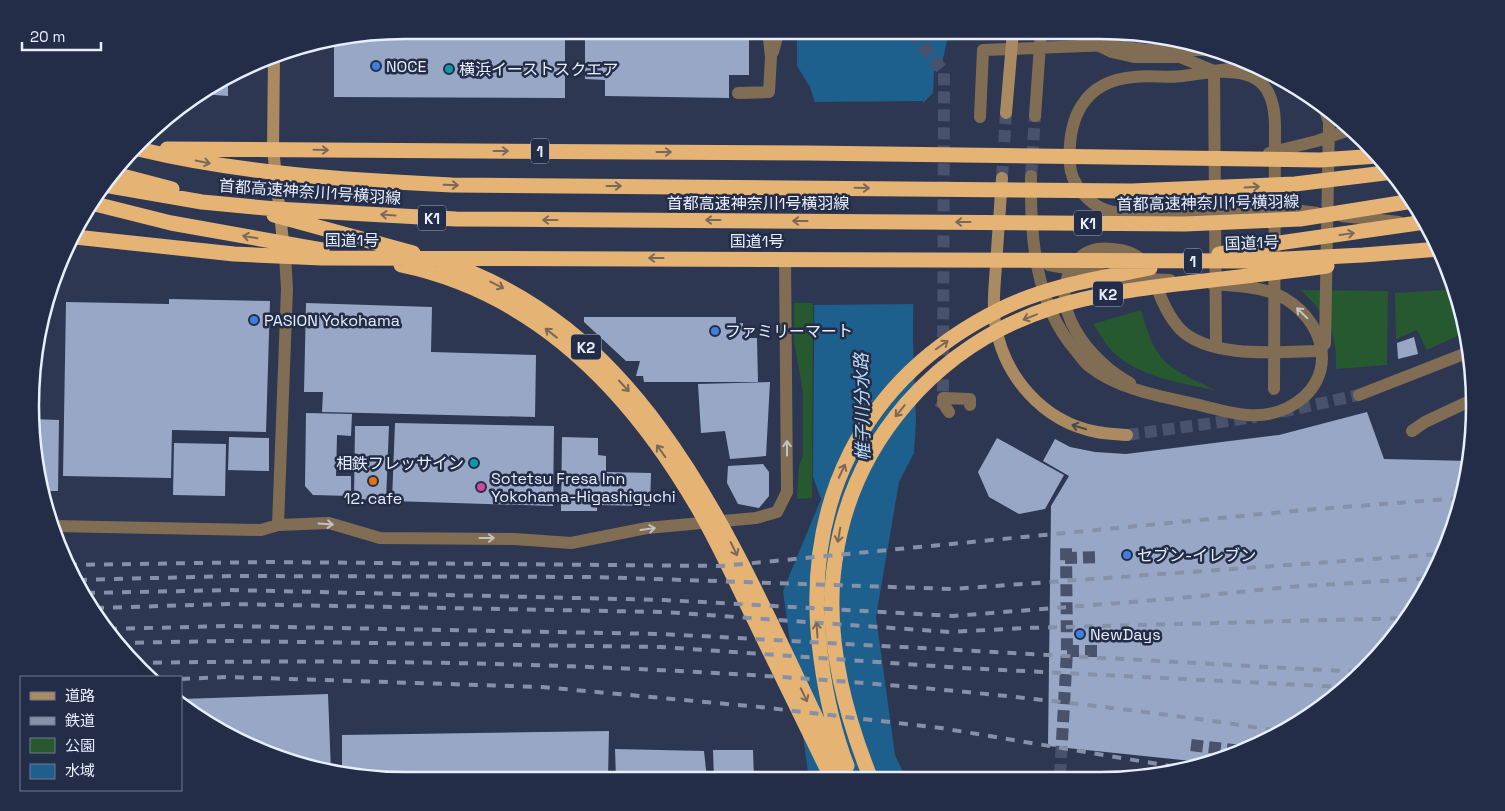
<svg xmlns="http://www.w3.org/2000/svg" width="1505" height="811" font-family="'Space Grotesk','Noto Sans JP',sans-serif">
<rect width="100%" height="100%" fill="#2d3752"/>
<path fill="#265930" d="M 1301,290 L 1388,291 L 1387,365 L 1336,369 C 1337,329 1328,318 1301,290 Z
M 1444,290 L 1456,291 L 1462,308 L 1466,332 L 1427,350 L 1417,330 L 1396,339 L 1395,293 Z
M 794,303 L 813,303 L 812,498 L 797,499 L 799,466 L 803,456 L 803,392 L 794,341 Z
M 1141,310 C 1157,367 1167,366 1217,391 C 1183,383 1136,377 1111,350 C 1104,342 1099,332 1093,324 Z"/>
<path fill="#1d608e" d="M 797,30 L 949,31 L 942,64 L 934,71 L 933,93 L 914,112 L 913,342 L 916,420 L 914,453 L 899,482 L 876,617 L 895,755 L 906,779 L 809,779 L 783,591 L 821,499 L 813,477 L 816,106 L 810,87 L 797,66 Z"/>
<path fill="#2d3752" d="M 923,101 L 923,106 L 916,113 L 916,304 L 812,305 L 812,102 Z"/>
<path fill="#99a7c7" d="M 406,30 L 565,30 L 565,98 L 334,97 L 334,42 Z
M 585,30 L 749,30 L 749,75 L 729,75 L 729,98 L 605,96 L 605,80 L 585,79 Z
M 228,80 L 228,96 L 202,94 Z
M 169,299 L 270,301 L 266,432 L 172,430 L 171,478 L 63,476 L 66,302 L 169,304 Z
M 306,303 L 432,307 L 431,352 L 536,355 L 535,417 L 322,412 L 323,392 L 304,392 Z
M 584,317 L 736,317 L 736,324 L 743,323 L 743,330 L 750,330 L 750,338 L 757,338 L 758,382 L 644,382 L 643,376 L 636,376 L 640,361 L 626,361 L 584,322 Z
M 1414,337 L 1418,354 L 1398,359 L 1397,343 Z
M 770,382 L 766,456 L 730,459 L 725,431 L 701,433 L 698,384 Z
M 1367,412 L 1384,459 L 1470,461 L 1455,526 L 1425,593 L 1382,653 L 1308,718 L 1220,761 L 1211,763 L 1048,746 L 1051,506 L 1069,476 L 1043,461 L 1055,439 L 1070,447 L 1095,452 L 1126,454 L 1279,435 Z
M 306,413 L 352,414 L 351,436 L 337,435 L 336,476 L 351,476 L 351,496 L 313,495 L 305,486 Z
M 32,419 L 59,420 L 58,491 L 45,491 L 31,430 Z
M 395,423 L 554,426 L 553,506 L 392,501 Z
M 355,426 L 389,426 L 386,500 L 354,499 Z
M 229,437 L 269,438 L 269,471 L 228,470 Z
M 562,437 L 598,438 L 598,455 L 606,456 L 606,472 L 651,473 L 650,506 L 597,505 L 597,511 L 561,511 Z
M 997,438 L 1064,475 L 1045,509 L 1019,514 L 989,497 L 978,472 Z
M 174,443 L 226,444 L 225,496 L 173,495 Z
M 763,464 L 769,472 L 769,496 L 759,508 L 738,504 L 727,483 L 728,466 Z
M 328,694 L 331,772 L 308,768 L 218,731 L 181,701 L 181,699 Z
M 609,731 L 608,780 L 381,780 L 342,774 L 342,735 Z
M 615,749 L 704,751 L 707,779 L 616,779 Z
M 713,750 L 753,750 L 754,779 L 714,779 Z"/>
<g fill="none" stroke-linecap="round" stroke-linejoin="round">
<path stroke="#49526c" stroke-width="12" stroke-dasharray="12 6" stroke-linecap="butt" d="M 911,31 L 944,72 L 943,403 L 939,411
M 1031,176 L 1035,116
M 1281,412 L 1359,395
M 1127,435 L 1256,417
M 1065,558 L 1100,557
M 1067,651 L 1099,651
M 1191,745 L 1241,751
M 1060,776 L 1067,651 L 1066,545"/>
<path stroke="#49526c" stroke-width="12" stroke-dasharray="12 6" stroke-linecap="butt" d="M 1002,178 L 1006,113"/>
<path stroke="#816d53" stroke-width="12" d="M 1078,31 L 1083,38 L 1112,52 L 1134,57 L 1180,57 L 1214,71 L 1253,66
M 1214,71 L 1216,347
M 1269,153 L 1317,141 L 1352,129
M 1342,216 L 1399,222
M 1154,279 C 1160,297 1167,315 1180,329 C 1210,359 1278,352 1317,351 L 1325,344 L 1329,122 L 1324,107
M 1130,383 C 1092,363 1042,305 1076,262 C 1085,250 1098,247 1113,249 C 1124,250 1136,253 1143,262
M 1274,389 L 1275,127 C 1275,111 1273,93 1260,82 C 1243,66 1204,73 1183,76 C 1167,78 1150,75 1134,77 C 1083,81 1067,119 1070,165 C 1071,183 1088,204 1106,210 C 1126,216 1148,215 1169,215 C 1213,215 1258,212 1302,211 L 1317,213
M 1412,431 L 1425,422 L 1474,399"/>
<path stroke="#816d53" stroke-width="12" d="M 1103,45 L 1103,31
M 773,52 L 779,30
M 738,93 L 769,92 L 771,57 L 768,30
M 1035,116 L 1041,31
M 980,117 L 983,50 L 1110,45 L 1146,50 L 1214,50
M 1031,176 C 1030,237 1035,304 1076,351 C 1080,356 1084,362 1089,366 C 1118,389 1159,396 1195,404 C 1225,411 1257,423 1287,408 C 1343,381 1326,316 1276,294 C 1257,286 1232,286 1212,284
M 1049,265 L 1124,278 L 1170,280
M 1359,395 L 1469,352
M 943,398 L 970,399 L 970,405
M 943,403 L 949,412
M 278,525 L 287,289 L 285,256
M 53,526 L 261,530 L 278,525 L 329,523 L 380,538 L 515,539 L 571,543 L 647,528 L 756,518 L 777,512 L 787,492 L 785,258"/>
<path stroke="#a98a61" stroke-width="12" d="M 274,56 L 273,149 L 284,251
M 1006,113 L 1013,31
M 1002,178 C 1000,207 998,236 996,265 C 995,284 992,304 995,322 C 1003,376 1043,422 1097,432 C 1107,434 1117,434 1127,435"/>
<path stroke="#e5b373" stroke-width="15" d="M 138,149 C 242,174 346,180 452,185 L 1132,191 L 1295,184 L 1393,172
M 167,149 L 808,153 L 1320,160 L 1378,156
M 115,174 L 172,189
M 104,185 L 202,202 L 276,209 L 456,219 L 1185,224 L 1300,219 L 1413,201
M 91,203 L 171,223 L 322,250
M 274,215 L 413,253
M 75,237 L 234,254 L 322,258 L 1243,261 L 1363,255 L 1440,249
M 1219,254 L 1265,245 L 1425,222
M 442,262 C 668,334 749,589 846,779
M 401,265 C 536,293 631,392 698,508 C 719,544 736,582 754,619 C 780,672 806,726 832,779
M 847,766 C 834,732 826,696 821,659 C 800,506 860,379 1001,309 C 1047,286 1100,278 1150,268
M 871,779 C 844,712 824,634 835,561 C 851,442 937,345 1051,308 C 1098,293 1146,288 1195,282 C 1239,277 1283,272 1327,266"/>
<path stroke="#8690a6" stroke-width="4" stroke-dasharray="9 9" stroke-linecap="butt" d="M 68,565 L 267,562 L 722,566 L 1304,510 L 1462,498
M 78,580 L 231,576 L 594,577 L 952,589 L 1442,554
M 86,593 L 230,590 L 664,600 L 953,616 L 1170,599 L 1289,587 L 1431,578
M 95,608 L 229,604 L 664,612 L 950,632 L 1025,628 L 1407,618
M 108,629 L 228,626 L 663,634 L 1361,672
M 117,643 L 227,641 L 661,647 L 963,668 L 1343,687
M 135,663 C 518,656 902,673 1280,731
M 181,679 L 228,677 L 542,687 L 760,707 L 941,728 L 1188,769"/>
</g>
<defs><path id="oneway-shaft" d="M-6 0H5M1.5-3L5.5 0L1.5 3" fill="none" stroke-width="1.6" stroke-linecap="round" stroke-linejoin="round" transform="scale(1.25)"/></defs>
<g stroke="#7a695b">
<use href="#oneway-shaft" transform="translate(321 150) rotate(1)"/>
<use href="#oneway-shaft" transform="translate(501 151)"/>
<use href="#oneway-shaft" transform="translate(664 152)"/>
<use href="#oneway-shaft" transform="translate(203 162) rotate(11)"/>
<use href="#oneway-shaft" transform="translate(451 185) rotate(2)"/>
<use href="#oneway-shaft" transform="translate(614 186)"/>
<use href="#oneway-shaft" transform="translate(1252 187) rotate(-3)"/>
<use href="#oneway-shaft" transform="translate(862 188) rotate(1)"/>
<use href="#oneway-shaft" transform="translate(388 215) rotate(-176)"/>
<use href="#oneway-shaft" transform="translate(550 220) rotate(-180)"/>
<use href="#oneway-shaft" transform="translate(713 220) rotate(-180)"/>
<use href="#oneway-shaft" transform="translate(800 221) rotate(-180)"/>
<use href="#oneway-shaft" transform="translate(963 222) rotate(-180)"/>
<use href="#oneway-shaft" transform="translate(1347 234) rotate(-8)"/>
<use href="#oneway-shaft" transform="translate(250 237) rotate(-170)"/>
<use href="#oneway-shaft" transform="translate(656 258) rotate(-180)"/>
<use href="#oneway-shaft" transform="translate(497 285) rotate(27)"/>
<use href="#oneway-shaft" transform="translate(1030 317) rotate(159)"/>
<use href="#oneway-shaft" transform="translate(551 333) rotate(-142)"/>
<use href="#oneway-shaft" transform="translate(942 345) rotate(-35)"/>
<use href="#oneway-shaft" transform="translate(624 386) rotate(47)"/>
<use href="#oneway-shaft" transform="translate(900 411) rotate(129)"/>
<use href="#oneway-shaft" transform="translate(661 451) rotate(-126)"/>
<use href="#oneway-shaft" transform="translate(842 471) rotate(-65)"/>
<use href="#oneway-shaft" transform="translate(839 535) rotate(100)"/>
<use href="#oneway-shaft" transform="translate(734 549) rotate(64)"/>
<use href="#oneway-shaft" transform="translate(817 630) rotate(-94)"/>
<use href="#oneway-shaft" transform="translate(804 695) rotate(64)"/>
</g>
<g stroke="#c3c1c3">
<use href="#oneway-shaft" transform="translate(1302 313) rotate(-136)"/>
<use href="#oneway-shaft" transform="translate(787 448) rotate(-90)"/>
<use href="#oneway-shaft" transform="translate(326 524) rotate(4)"/>
<use href="#oneway-shaft" transform="translate(648 529) rotate(-8)"/>
<use href="#oneway-shaft" transform="translate(487 538)"/>
</g>
<use stroke="#4b494f" href="#oneway-shaft" transform="translate(1079 427) rotate(-163)"/>
<g fill="#3f7fe0" stroke="#232d47" stroke-width="2">
<circle cx="376" cy="66" r="5"/>
<circle cx="254" cy="320" r="5"/>
<circle cx="715" cy="331" r="5"/>
<circle cx="1127" cy="555" r="5"/>
<circle cx="1080" cy="634" r="5"/>
</g>
<g fill="#0f9aa8" stroke="#232d47" stroke-width="2">
<circle cx="449" cy="69" r="5"/>
<circle cx="474" cy="463" r="5"/>
</g>
<circle fill="#e8710a" stroke="#232d47" stroke-width="2" cx="373" cy="481" r="5"/>
<circle fill="#d1479c" stroke="#232d47" stroke-width="2" cx="481" cy="487" r="5"/>
<g text-anchor="middle" dominant-baseline="central" stroke-width="5" stroke-linejoin="round" paint-order="stroke">
<g fill="#232d47" stroke="#acb4c8" stroke-width="1">
<rect x="531" y="138.5" width="18" height="25" rx="4"/>
<rect x="418" y="205.5" width="28" height="25" rx="4"/>
<rect x="1074" y="210.5" width="28" height="25" rx="4"/>
<rect x="1184" y="248.5" width="18" height="25" rx="4"/>
<rect x="1093" y="281.5" width="30" height="25" rx="4"/>
<rect x="571" y="334.5" width="30" height="25" rx="4"/>
</g>
<g font-size="15" font-weight="bold" fill="#e6eeff">
<text x="540" y="151">1</text>
<text x="432" y="218">K1</text>
<text x="1088" y="223">K1</text>
<text x="1193" y="261">1</text>
<text x="1108" y="294">K2</text>
<text x="586" y="347">K2</text>
</g>
<g font-size="16" fill="#e6eeff" stroke="#232d47" text-anchor="start">
<text x="386" y="66">NOCE</text>
<text x="459" y="69">横浜イーストスクエア</text>
<text x="264" y="320">PASION Yokohama</text>
<text x="725" y="331">ファミリーマート</text>
<text x="464" y="463" text-anchor="end">相鉄フレッサイン</text>
<text x="491" y="478">Sotetsu Fresa Inn<tspan x="491" dy="18">Yokohama-Higashiguchi</tspan></text>
<text x="373" y="498" text-anchor="middle">12. cafe</text>
<text x="1137" y="555">セブン-イレブン</text>
<text x="1090" y="634">NewDays</text>
</g>
<g font-size="16" fill="#e6eeff" stroke="#232d47">
<text transform="translate(310 192) rotate(4)">首都高速神奈川1号横羽線</text>
<text x="758" y="203">首都高速神奈川1号横羽線</text>
<text transform="translate(1208 203) rotate(-1)">首都高速神奈川1号横羽線</text>
<text x="352" y="240">国道1号</text>
<text x="757" y="241">国道1号</text>
<text transform="translate(1252 243) rotate(-2)">国道1号</text>
</g>
<g font-size="18" font-style="italic" fill="#badbf7" stroke="#232d47">
<text transform="translate(862 407) rotate(-91)">帷子川分水路</text>
</g>
</g>
<path d="M0 0H1505V811H0ZM405 39H1100A366 366 0 0 1 1466 405V406A366 366 0 0 1 1100 772H405A366 366 0 0 1 39 406V405A366 366 0 0 1 405 39Z" fill="#232d47" fill-rule="evenodd"/>
<path fill="none" stroke="#e6eeff" stroke-width="2.5" d="M405 39H1100A366 366 0 0 1 1466 405V406A366 366 0 0 1 1100 772H405A366 366 0 0 1 39 406V405A366 366 0 0 1 405 39Z"/>
<rect x="20" y="676" width="162" height="115" fill="#232d47" stroke="#717a91"/>
<rect x="30" y="692" width="25" height="8" fill="#a98a61" stroke="#717a91"/>
<text x="65" y="701" font-size="15" fill="#e6eeff">道路</text>
<rect x="30" y="717" width="25" height="8" fill="#8690a6" stroke="#717a91"/>
<text x="65" y="726" font-size="15" fill="#e6eeff">鉄道</text>
<rect x="30" y="738" width="25" height="15" fill="#265930" stroke="#717a91"/>
<text x="65" y="751" font-size="15" fill="#e6eeff">公園</text>
<rect x="30" y="764" width="25" height="15" fill="#1d608e" stroke="#717a91"/>
<text x="65" y="776" font-size="15" fill="#e6eeff">水域</text>
<path d="M22 42v8h79v-8" fill="none" stroke="#e6eeff" stroke-width="2.5"/>
<text x="30" y="42" font-size="15" fill="#e6eeff" stroke="#232d47" stroke-width="4" paint-order="stroke">20 m</text>
</svg>
